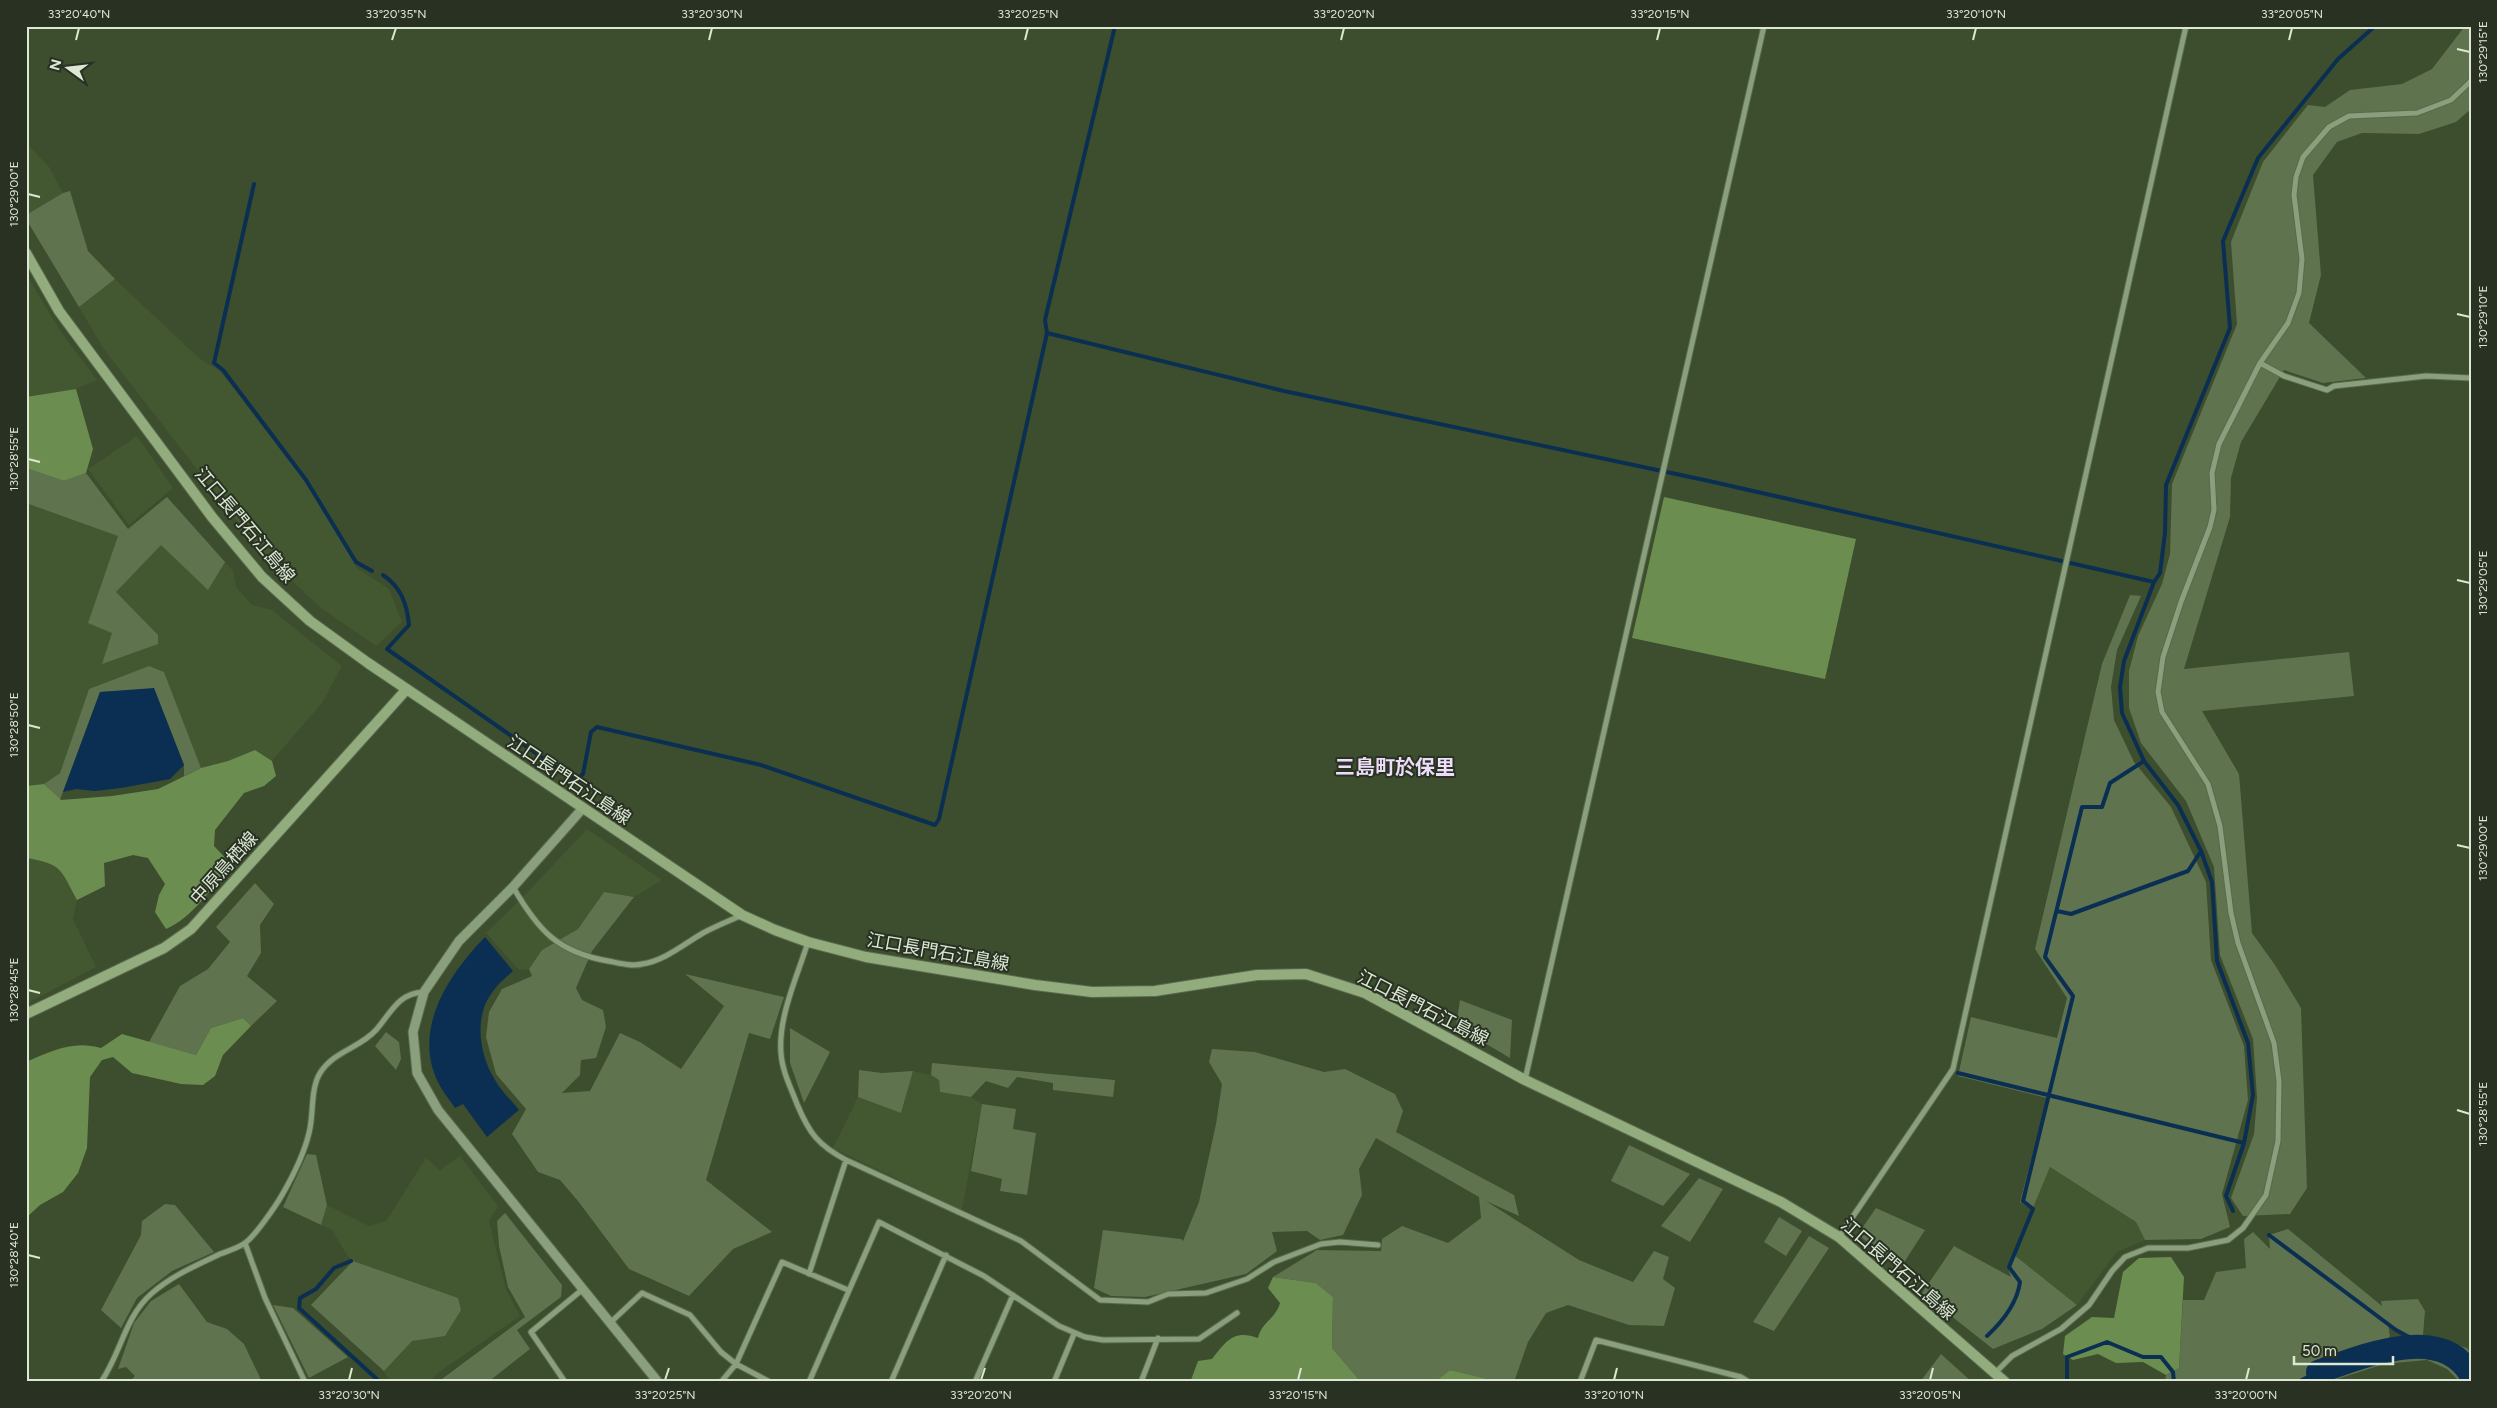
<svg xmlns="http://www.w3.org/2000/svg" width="2497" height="1408" font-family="Figtree,'Noto Sans JP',sans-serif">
<rect width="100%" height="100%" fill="#3c4e2d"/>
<path fill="#435831" d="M 26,143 L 49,167 L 63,193 L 26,215 Z
M 26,274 L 59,329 L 97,380 L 76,389 L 26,397 Z
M 115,279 L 200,359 L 220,371 L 306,482 L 357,568 L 389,589 L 402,622 L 376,646 L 321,608 L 261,552 L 103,348 L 79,307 Z
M 137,436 L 173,488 L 129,525 L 88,469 Z
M 26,468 L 64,481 L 86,473 L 128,529 L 167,497 L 233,571 L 236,587 L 252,605 L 272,610 L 342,666 L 322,703 L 272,761 L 255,750 L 228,761 L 201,768 L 164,672 L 149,666 L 89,689 L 60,773 L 44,784 L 26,786 Z
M 587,829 L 662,880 L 634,897 L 604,892 L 578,929 L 542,950 L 529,969 L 519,970 L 486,933 L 524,896 Z
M 26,858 L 45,861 L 59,867 L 77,900 L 73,919 L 96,967 L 26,1004 Z
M 913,1071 L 931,1075 L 939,1080 L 940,1092 L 971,1097 L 982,1104 L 962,1210 L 833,1148 L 858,1097 L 901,1113 Z
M 460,1156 L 498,1206 L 489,1221 L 506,1289 L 520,1316 L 438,1373 L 430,1382 L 390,1382 L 384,1371 L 311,1305 L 353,1261 L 348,1257 L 332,1230 L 321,1225 L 327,1205 L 369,1226 L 386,1221 L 426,1158 L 440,1170 Z
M 2050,1167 L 2136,1222 L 2145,1240 L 2117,1252 L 2077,1305 L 2013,1254 Z"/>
<path fill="#5f734f" d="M 2465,26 L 2471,26 L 2471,109 L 2456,122 L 2419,134 L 2362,133 L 2337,142 L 2313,175 L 2321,275 L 2309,323 L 2366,378 L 2323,383 L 2284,370 L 2241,442 L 2231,478 L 2230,517 L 2184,669 L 2349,652 L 2354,696 L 2202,711 L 2239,774 L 2252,933 L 2275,965 L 2301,1008 L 2307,1188 L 2290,1214 L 2243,1216 L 2231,1198 L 2254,1134 L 2257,1098 L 2253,1039 L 2220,955 L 2214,867 L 2186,801 L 2141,743 L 2129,708 L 2129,671 L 2138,636 L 2162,584 L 2170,554 L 2172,484 L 2237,324 L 2231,242 L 2263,162 L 2308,105 L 2325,107 L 2350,90 L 2402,84 L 2432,69 Z
M 70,191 L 88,251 L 115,279 L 79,307 L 26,219 L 26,215 L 63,193 Z
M 26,468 L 64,481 L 86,473 L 128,529 L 167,497 L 225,562 L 208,590 L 161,545 L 116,592 L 158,635 L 158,644 L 102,664 L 112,633 L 88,623 L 118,536 L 26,503 Z
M 2130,595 L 2141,596 L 2117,650 L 2111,687 L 2114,720 L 2134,762 L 2171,807 L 2206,882 L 2211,960 L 2244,1046 L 2248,1100 L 2222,1194 L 2230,1227 L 2201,1239 L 2145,1240 L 2136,1222 L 2050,1167 L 2032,1210 L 2020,1202 L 2047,1098 L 1958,1076 L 1971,1017 L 2057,1038 L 2067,998 L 2035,949 L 2102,664 Z
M 149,666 L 164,672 L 201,768 L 184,776 L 184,765 L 154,689 L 100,692 L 60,800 L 44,784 L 60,773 L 89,689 Z
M 255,883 L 274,904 L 260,925 L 261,953 L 247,976 L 277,1001 L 251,1026 L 243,1018 L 211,1028 L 196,1055 L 149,1042 L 180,986 L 208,969 L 230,942 L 216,927 Z
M 604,892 L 634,897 L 592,951 L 576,988 L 582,1000 L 603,1010 L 606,1027 L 596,1058 L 581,1060 L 580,1075 L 562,1093 L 590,1091 L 620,1033 L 640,1042 L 681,1069 L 724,1006 L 685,974 L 784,997 L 770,1039 L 749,1033 L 706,1180 L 772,1232 L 733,1249 L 689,1296 L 629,1269 L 578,1201 L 560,1180 L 538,1172 L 512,1134 L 526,1109 L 496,1074 L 486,1037 L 489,1012 L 502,989 L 532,976 L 529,969 L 542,950 L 578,929 Z
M 1460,1000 L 1512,1020 L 1510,1058 L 1456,1026 Z
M 790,1028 L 830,1052 L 804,1103 L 790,1063 Z
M 386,1032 L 399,1042 L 401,1059 L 396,1070 L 375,1046 Z
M 1212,1049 L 1255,1052 L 1324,1072 L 1345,1069 L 1395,1094 L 1403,1111 L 1396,1132 L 1514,1195 L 1519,1216 L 1486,1201 L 1579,1260 L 1633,1282 L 1654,1251 L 1669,1257 L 1663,1279 L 1675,1288 L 1664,1326 L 1629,1325 L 1568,1305 L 1546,1313 L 1528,1342 L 1514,1382 L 1501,1382 L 1450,1370 L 1434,1382 L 1361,1382 L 1332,1348 L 1333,1297 L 1316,1283 L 1273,1277 L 1317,1250 L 1381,1251 L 1382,1239 L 1402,1226 L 1448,1243 L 1481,1218 L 1479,1197 L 1376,1138 L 1359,1169 L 1362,1195 L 1343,1235 L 1320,1240 L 1307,1231 L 1272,1232 L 1277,1251 L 1246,1274 L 1145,1297 L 1111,1296 L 1094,1288 L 1103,1230 L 1181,1239 L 1183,1241 L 1199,1202 L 1216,1124 L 1222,1084 L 1209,1062 Z
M 932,1063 L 1115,1080 L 1113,1097 L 1053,1090 L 1053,1083 L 1017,1077 L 1008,1088 L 986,1081 L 971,1097 L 940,1092 L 939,1080 L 931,1075 Z
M 859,1070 L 882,1073 L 913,1071 L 901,1113 L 858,1097 Z
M 982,1104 L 1016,1109 L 1013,1129 L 1036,1133 L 1027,1195 L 1000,1191 L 1002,1179 L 971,1171 Z
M 1629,1145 L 1690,1174 L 1663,1206 L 1611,1181 Z
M 307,1154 L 316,1155 L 327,1205 L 321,1225 L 283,1207 Z
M 1699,1178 L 1723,1189 L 1690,1242 L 1661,1226 Z
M 165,1204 L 175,1205 L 214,1252 L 172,1271 L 137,1298 L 121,1328 L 101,1310 L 141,1235 L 142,1221 Z
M 1876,1208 L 1925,1230 L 1899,1270 L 1858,1234 Z
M 505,1213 L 562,1285 L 561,1297 L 517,1330 L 530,1349 L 488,1382 L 438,1382 L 525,1317 L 508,1287 L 499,1246 L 497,1221 Z
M 1779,1217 L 1802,1231 L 1786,1256 L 1764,1242 Z
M 2288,1229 L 2382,1306 L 2381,1301 L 2418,1299 L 2425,1311 L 2423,1335 L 2467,1348 L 2471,1354 L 2471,1367 L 2462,1356 L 2420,1340 L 2388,1324 L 2390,1336 L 2378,1355 C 2420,1354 2437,1349 2468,1382 L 2460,1382 L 2447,1369 L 2427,1360 L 2384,1364 L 2328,1382 L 2165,1382 L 2166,1375 L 2179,1368 L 2183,1300 L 2204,1300 L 2216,1272 L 2246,1268 L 2244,1239 L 2253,1232 L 2270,1249 L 2269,1235 Z
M 1809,1236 L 1829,1248 L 1774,1331 L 1753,1322 Z
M 1954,1246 L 2011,1277 L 2008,1268 L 2013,1254 L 2077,1305 L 2042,1329 L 1993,1349 L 1922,1293 Z
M 353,1261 L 458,1298 L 461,1310 L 445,1336 L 412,1341 L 384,1371 L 311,1305 Z
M 179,1284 L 207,1322 L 227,1329 L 244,1344 L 262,1382 L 129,1382 L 135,1376 L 126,1367 L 118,1369 L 134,1323 L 151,1301 Z
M 273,1305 L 293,1308 L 348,1357 L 309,1378 Z
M 1941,1354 L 1972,1382 L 1920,1382 Z"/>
<path fill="#6c8d50" d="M 76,389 L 93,449 L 86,473 L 64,481 L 26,468 L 26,397 Z
M 1664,497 L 1856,539 L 1825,679 L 1632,638 Z
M 255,750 L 272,761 L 276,776 L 264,786 L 244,793 L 215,830 L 214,846 L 231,864 C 213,887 192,918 166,929 L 155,912 L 159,895 L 165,884 L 148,858 L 133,855 L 104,863 L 105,886 L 77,900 C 60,869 63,864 26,858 L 26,786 L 44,784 L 61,800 L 112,796 L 158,789 L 201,768 L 228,761 Z
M 243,1018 L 251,1026 L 223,1055 L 215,1076 L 203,1085 L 181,1084 L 132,1073 L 113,1057 L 102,1060 L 90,1077 L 87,1148 L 78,1173 L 63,1192 L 40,1205 L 26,1218 L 26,1062 C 52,1051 73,1040 101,1048 L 122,1034 L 196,1055 L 211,1028 Z
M 2171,1257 L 2184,1277 L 2179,1368 L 2166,1375 L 2143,1362 L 2116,1363 L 2098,1354 L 2073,1360 L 2063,1354 L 2065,1336 L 2092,1317 L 2114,1318 L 2123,1272 L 2139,1258 Z
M 1273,1277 L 1316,1283 L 1333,1297 L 1332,1348 L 1361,1382 L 1185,1382 L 1191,1380 L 1198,1361 L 1212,1359 C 1226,1341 1234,1329 1258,1338 C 1262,1321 1275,1320 1280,1303 L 1268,1288 Z
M 1450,1370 L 1501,1382 L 1434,1382 Z"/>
<path fill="#0b2f52" d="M 154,688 L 184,765 L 170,779 L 121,788 L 95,791 L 76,789 L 63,792 L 100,692 Z
M 485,937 L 513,971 C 507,977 499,983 494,990 C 473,1015 479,1054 495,1080 C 501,1091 511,1100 519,1110 L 487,1137 L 463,1104 L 455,1108 C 450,1100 442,1091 438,1082 C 412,1029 449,974 485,937 Z"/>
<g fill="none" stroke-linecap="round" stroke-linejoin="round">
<path stroke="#0b2f52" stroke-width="4" d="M 1115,26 L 1045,320 L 1047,333 L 1284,391 L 1709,481 L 2154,582
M 254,184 L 214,363 L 223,370 L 306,480 L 356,562 L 372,571
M 383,575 C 401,587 407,604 409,625 L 387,649 L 570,777 L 577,779 L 583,774 L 591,732 L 597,727 L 761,765 L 935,825 L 939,819 L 1047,333
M 2057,911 L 2071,914 L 2188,871 L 2201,851
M 1958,1073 L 2244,1143
M 2233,1211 L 2226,1196 L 2244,1143 L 2253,1095 L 2248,1043 L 2217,961 L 2212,882 L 2201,851 L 2178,805 L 2144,761 L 2122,713 L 2120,687 L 2124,661 L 2154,582 L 2160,573 L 2165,533 L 2166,485 L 2230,328 L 2223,241 L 2258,158 L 2338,59 L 2375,26
M 2269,1235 L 2396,1330 L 2422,1345
M 351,1261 L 334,1268 L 316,1289 L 300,1298 L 299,1308 L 380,1382
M 1987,1336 C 2002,1322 2017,1304 2020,1282 L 2009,1267 L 2033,1209 L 2023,1201 L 2073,996 L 2045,957 L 2082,807 L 2102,807 L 2110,783 L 2144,761
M 2067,1382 L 2067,1357 L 2107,1342 L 2143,1357 L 2161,1357 L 2173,1372 L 2174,1382
M 2298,1382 L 2318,1372"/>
<path stroke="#0b2f52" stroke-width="24" d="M 2318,1372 C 2361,1357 2442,1322 2471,1375"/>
<defs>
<path id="minor" d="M 2260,363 L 2284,376 L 2327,390 L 2334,386 L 2426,376 L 2471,378
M 513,887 C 538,930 557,952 608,961 C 619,963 631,967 642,964 C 664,961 684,944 703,933 C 716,926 729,921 742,915
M 808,942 C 797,977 778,1017 781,1053 C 782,1071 791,1088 797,1104 C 809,1133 818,1145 846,1160 L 1021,1241 L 1100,1300 L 1148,1302 L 1168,1294 L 1206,1293 L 1247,1279 L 1274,1262 L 1321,1244 L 1340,1242 L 1378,1245
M 1525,1080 L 1764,26
M 1839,1237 L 1953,1069 L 2186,26
M 245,1243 L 265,1298 L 305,1382
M 809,1274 L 846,1160
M 611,1322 L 642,1293 L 690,1315 L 721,1352 L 736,1364 L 770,1382
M 1994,1374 L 2012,1356 L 2061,1329 L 2089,1305 L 2112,1271 L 2125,1257 L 2148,1248 L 2188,1248 L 2228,1240 L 2243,1228 L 2266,1195 L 2278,1141 L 2279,1081 L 2274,1043 L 2238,943 L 2231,913 L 2220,826 L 2208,784 L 2162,712 L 2158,692 L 2163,657 L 2181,602 L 2210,527 L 2214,510 L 2212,473 L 2219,444 L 2260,363 L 2288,323 L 2299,293 L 2302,259 L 2294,195 L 2296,177 L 2303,157 L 2329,127 L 2349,116 L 2417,113 L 2451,100 L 2471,81
M 101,1382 C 121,1353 125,1317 151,1294 C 171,1276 197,1265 220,1254 C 228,1251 238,1248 245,1243 C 255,1236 275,1207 282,1195 C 293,1176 304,1154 309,1133 C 314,1114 310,1090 320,1073 C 334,1051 360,1048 376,1030 C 391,1013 398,993 424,992
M 565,1382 L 531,1332 L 583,1289
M 721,1382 L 736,1364 L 782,1262 L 848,1290
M 809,1382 L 879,1222 L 984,1276 L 1059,1326 L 1085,1337 L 1103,1340 L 1199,1339 L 1237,1313
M 891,1382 L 946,1255
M 975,1382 L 1013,1295
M 1054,1382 L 1074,1334
M 1141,1382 L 1158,1338
M 1580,1382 L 1596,1340 L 1741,1377 L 1749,1382"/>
<path id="tertiary" d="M 583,808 L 513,887 L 459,941 L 424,992 L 413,1032 L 417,1073 L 438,1110 L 658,1382"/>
<path id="secondary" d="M 26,253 L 59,311 L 212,517 L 262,577 L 310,621 L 368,663 L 742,915 L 775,930 L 808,942 L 866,957 L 1035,985 L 1092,992 L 1155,991 L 1257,975 L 1306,974 L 1365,993 L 1525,1080 L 1781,1202 L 1839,1237 L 2005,1382
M 26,1014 L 164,948 L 191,929 L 406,690"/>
</defs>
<use href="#minor" stroke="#5a694e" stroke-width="7"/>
<use href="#tertiary" stroke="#5a694e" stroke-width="11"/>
<use href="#secondary" stroke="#5a694e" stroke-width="12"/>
<use href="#minor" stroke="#8a9f7b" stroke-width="5"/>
<use href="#tertiary" stroke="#8a9f7b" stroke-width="9"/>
<use href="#secondary" stroke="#92ac7d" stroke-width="10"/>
</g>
<path fill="none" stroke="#dce7d4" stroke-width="2" d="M 76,40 L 79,28M 392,40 L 396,28M 709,40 L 712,28M 1025,40 L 1028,28M 1341,40 L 1344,28M 1657,40 L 1660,28M 1973,40 L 1976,28M 2289,40 L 2292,28M 2457,49 L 2470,52M 28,194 L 40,197M 2457,314 L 2470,317M 28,459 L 40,462M 2457,580 L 2470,583M 28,725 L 40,728M 2457,845 L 2470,848M 28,990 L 40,993M 2457,1110 L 2470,1114M 28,1255 L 40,1258M 349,1380 L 352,1368M 665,1380 L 669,1368M 981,1380 L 985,1368M 1298,1380 L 1301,1368M 1614,1380 L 1617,1368M 1930,1380 L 1933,1368M 2246,1380 L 2249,1368"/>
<g text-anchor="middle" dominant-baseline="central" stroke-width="4" stroke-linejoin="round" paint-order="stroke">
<g font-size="18" fill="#dce7d4" stroke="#283122">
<text transform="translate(245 525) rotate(50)">江口長門石江島線</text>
<text transform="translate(569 780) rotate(34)">江口長門石江島線</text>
<text transform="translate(224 868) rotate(-48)">中原鳥栖線</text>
<text transform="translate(938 952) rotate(10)">江口長門石江島線</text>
<text transform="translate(1423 1008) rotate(27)">江口長門石江島線</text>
<text transform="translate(1898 1269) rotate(41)">江口長門石江島線</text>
</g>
<g font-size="20" font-weight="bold" fill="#edddf8" stroke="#283122">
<text x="1395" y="767">三島町於保里</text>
</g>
</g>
<rect width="2497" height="1408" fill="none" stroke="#283122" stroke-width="55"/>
<g transform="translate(68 68) rotate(285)" stroke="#283122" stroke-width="4" paint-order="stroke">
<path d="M0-4L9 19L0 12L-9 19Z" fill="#dce7d4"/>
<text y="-8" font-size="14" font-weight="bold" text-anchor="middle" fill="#dce7d4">N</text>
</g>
<path d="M2294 1356v8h99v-8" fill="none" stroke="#dce7d4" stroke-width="2.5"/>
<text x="2302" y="1356" font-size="15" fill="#dce7d4" stroke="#283122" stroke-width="4" paint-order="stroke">50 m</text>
<rect x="28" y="28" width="2442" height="1352" fill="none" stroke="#dce7d4" stroke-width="2"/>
<g font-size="12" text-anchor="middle" fill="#dce7d4">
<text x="79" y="18">33°20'40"N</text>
<text x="396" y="18">33°20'35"N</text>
<text x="712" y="18">33°20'30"N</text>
<text x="1028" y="18">33°20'25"N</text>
<text x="1344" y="18">33°20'20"N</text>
<text x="1660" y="18">33°20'15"N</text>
<text x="1976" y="18">33°20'10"N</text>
<text x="2292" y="18">33°20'05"N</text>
<text transform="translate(2483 52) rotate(-90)" y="4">130°29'15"E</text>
<text transform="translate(14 194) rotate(-90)" y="4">130°29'00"E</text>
<text transform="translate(2483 317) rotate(-90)" y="4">130°29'10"E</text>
<text transform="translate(14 459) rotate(-90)" y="4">130°28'55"E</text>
<text transform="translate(2483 583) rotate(-90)" y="4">130°29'05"E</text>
<text transform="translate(14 725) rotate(-90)" y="4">130°28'50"E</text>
<text transform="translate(2483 848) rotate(-90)" y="4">130°29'00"E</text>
<text transform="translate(14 990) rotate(-90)" y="4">130°28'45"E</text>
<text transform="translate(2483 1114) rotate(-90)" y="4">130°28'55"E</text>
<text transform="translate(14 1255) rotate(-90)" y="4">130°28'40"E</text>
<text x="349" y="1399">33°20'30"N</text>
<text x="665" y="1399">33°20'25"N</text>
<text x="981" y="1399">33°20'20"N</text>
<text x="1298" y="1399">33°20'15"N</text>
<text x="1614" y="1399">33°20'10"N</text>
<text x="1930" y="1399">33°20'05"N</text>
<text x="2246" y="1399">33°20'00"N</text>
</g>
</svg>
